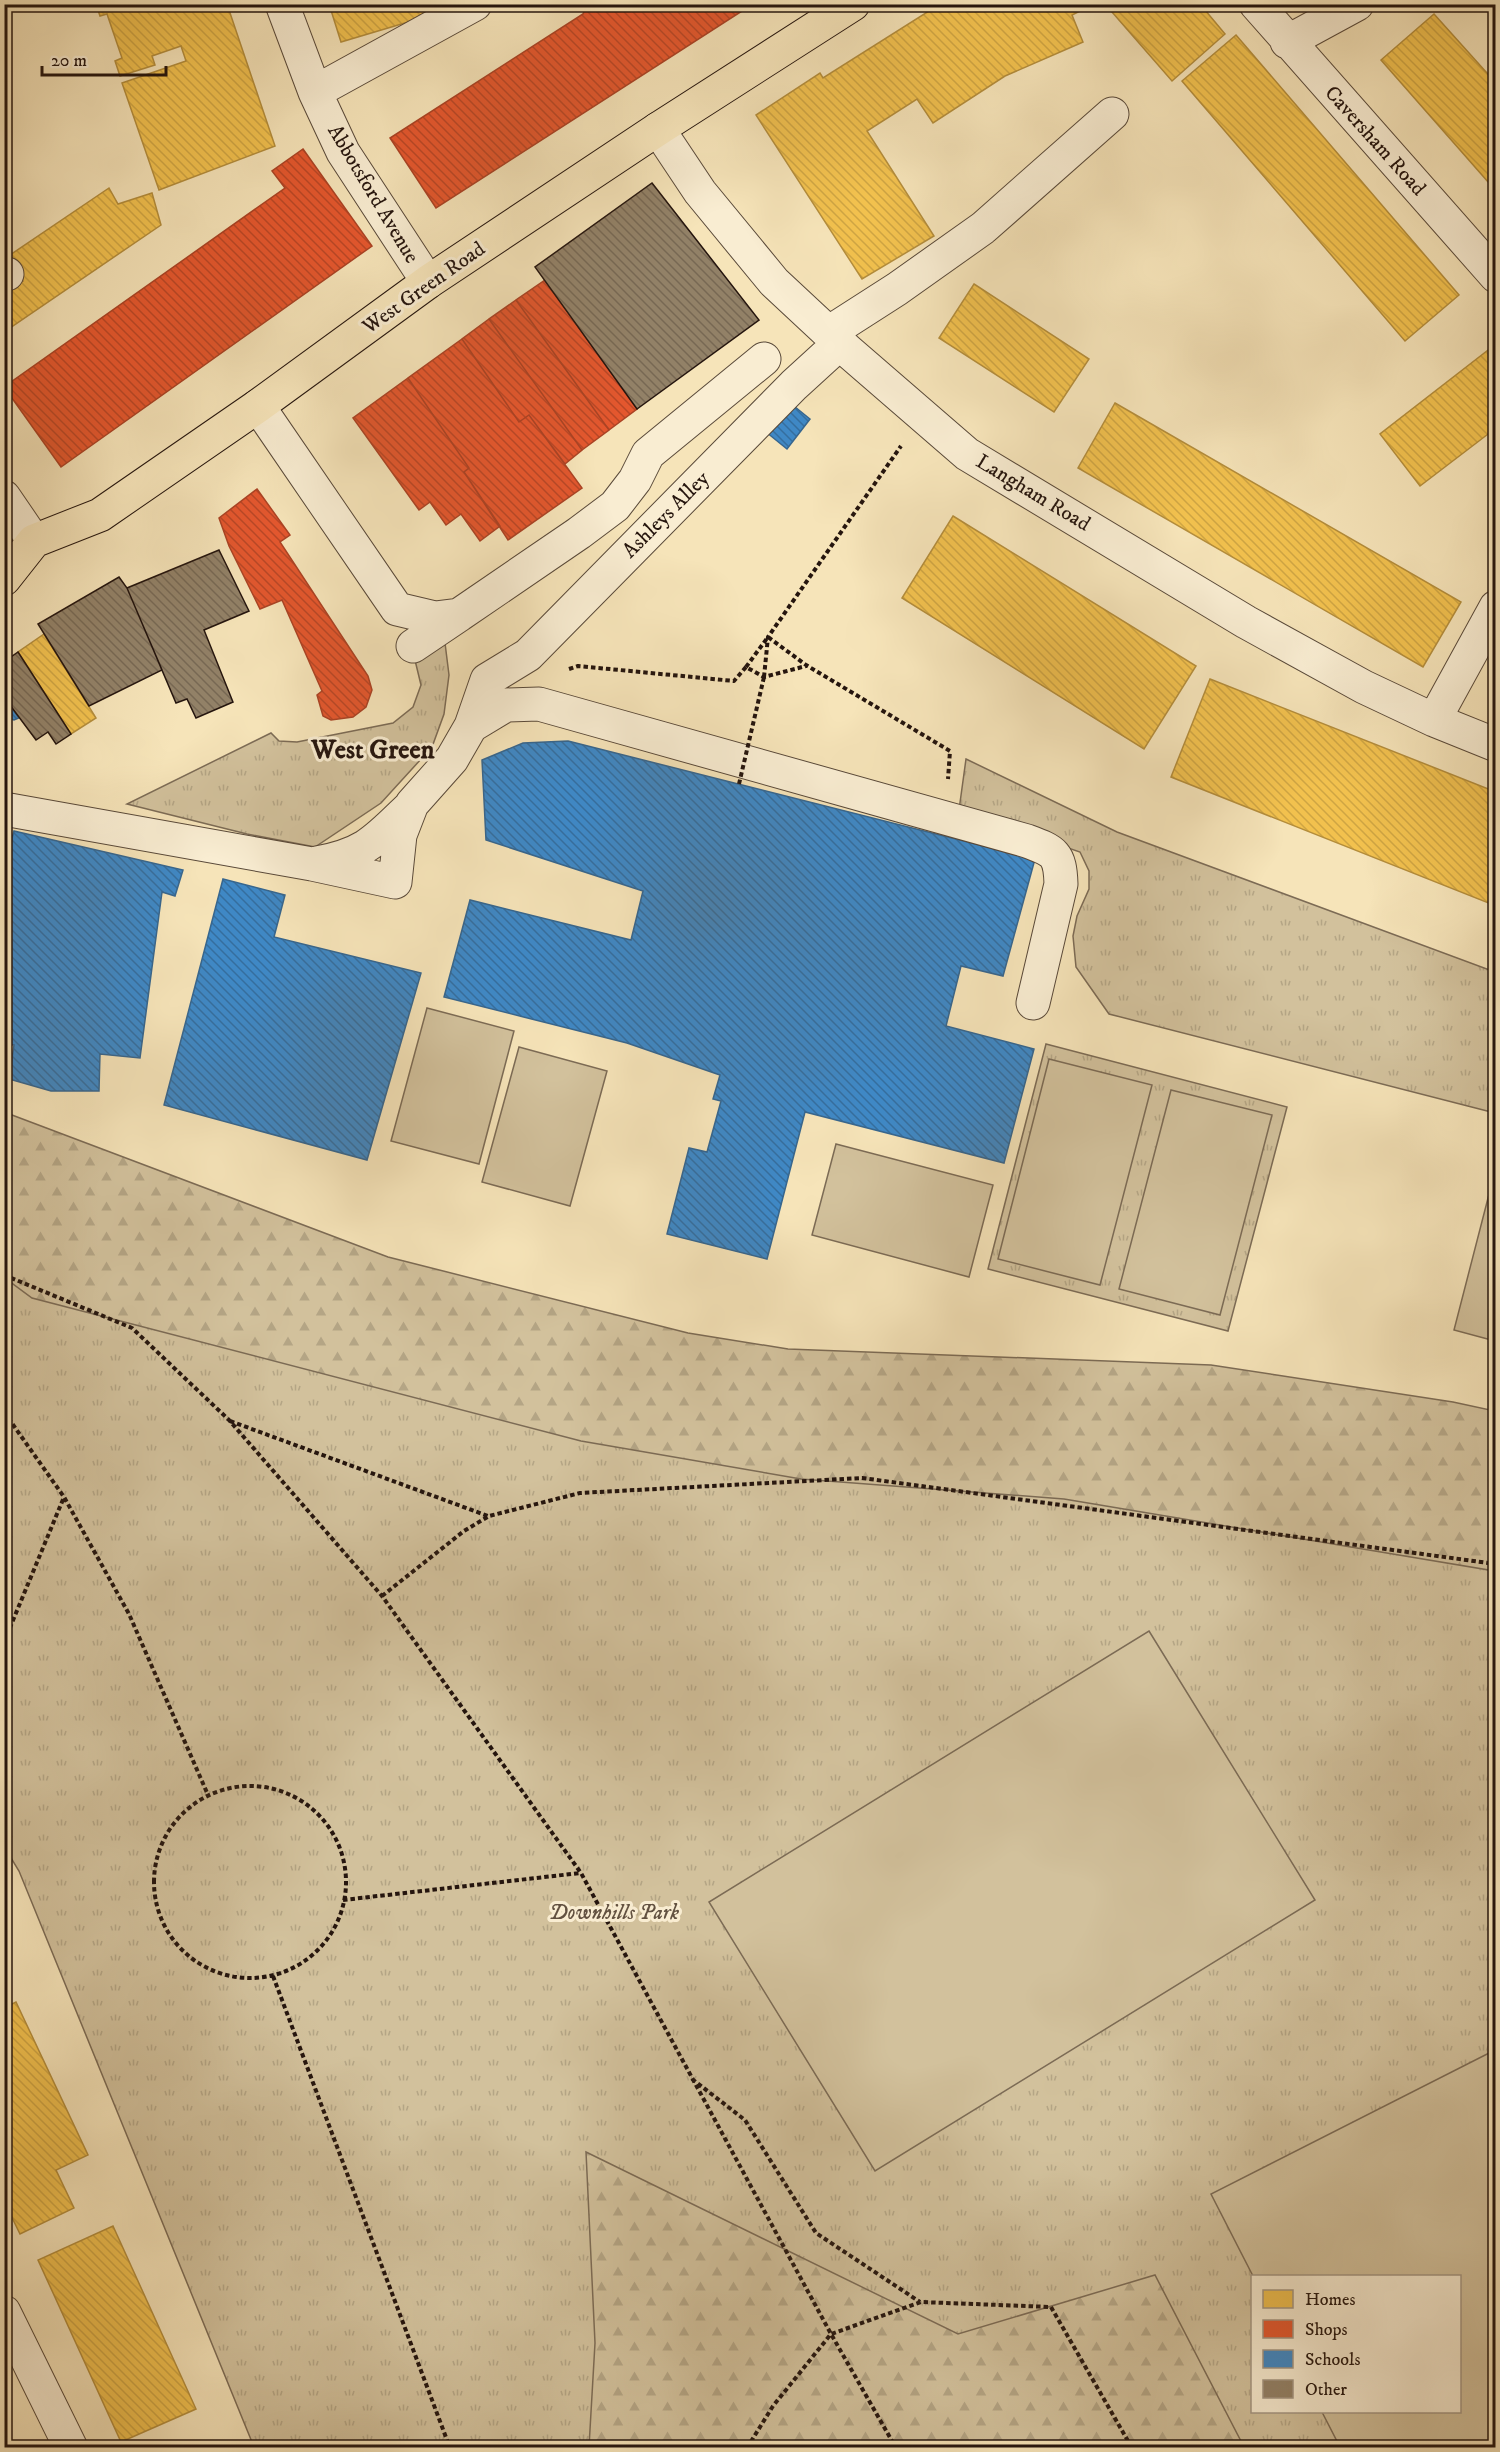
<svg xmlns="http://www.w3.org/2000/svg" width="1500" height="2452" font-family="'IM FELL DW Pica',serif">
<defs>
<pattern id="grass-tufts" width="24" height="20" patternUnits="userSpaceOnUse" patternTransform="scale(1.5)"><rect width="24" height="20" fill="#d2c19c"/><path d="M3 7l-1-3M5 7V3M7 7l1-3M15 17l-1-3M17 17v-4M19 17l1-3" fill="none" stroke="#b4a585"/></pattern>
<pattern id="forest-firs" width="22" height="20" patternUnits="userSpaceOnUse" patternTransform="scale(1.5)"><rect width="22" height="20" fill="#d2c19c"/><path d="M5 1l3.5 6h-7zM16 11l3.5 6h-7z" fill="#b4a585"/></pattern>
<pattern id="homes-back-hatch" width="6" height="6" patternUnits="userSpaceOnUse" patternTransform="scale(1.5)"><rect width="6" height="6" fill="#f2c14e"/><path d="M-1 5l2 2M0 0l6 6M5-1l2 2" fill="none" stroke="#cfa543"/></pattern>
<pattern id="shops-back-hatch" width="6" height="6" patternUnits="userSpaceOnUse" patternTransform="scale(1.5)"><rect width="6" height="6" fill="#e4572e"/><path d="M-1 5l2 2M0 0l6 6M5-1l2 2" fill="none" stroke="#b94726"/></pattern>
<pattern id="schools-back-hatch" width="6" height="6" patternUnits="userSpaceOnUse" patternTransform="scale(1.5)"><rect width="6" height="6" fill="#3f88c5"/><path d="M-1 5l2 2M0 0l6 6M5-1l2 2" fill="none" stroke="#356e9e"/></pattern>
<pattern id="building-back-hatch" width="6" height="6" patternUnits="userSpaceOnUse" patternTransform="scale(1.5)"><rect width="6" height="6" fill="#928167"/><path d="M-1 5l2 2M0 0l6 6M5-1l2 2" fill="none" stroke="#776853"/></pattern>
</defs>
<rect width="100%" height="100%" fill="#f6e4b9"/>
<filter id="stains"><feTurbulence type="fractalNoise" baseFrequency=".00333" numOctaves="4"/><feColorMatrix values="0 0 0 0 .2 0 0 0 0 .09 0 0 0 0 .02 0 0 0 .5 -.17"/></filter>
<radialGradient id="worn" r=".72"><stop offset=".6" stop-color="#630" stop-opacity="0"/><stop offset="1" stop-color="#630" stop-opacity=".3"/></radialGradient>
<path fill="url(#grass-tufts)" stroke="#7c6b55" stroke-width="1.5" fill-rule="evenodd" d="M 444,635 L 449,675 L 444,714 L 432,747 L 381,803 L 315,847 L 247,834 L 127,804 L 271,733 L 279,741 L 297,742 L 393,723 L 413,707 L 421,685 L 414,656 Z
M 966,759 L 1117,832 L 1495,972 L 1495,1113 L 1109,1014 L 1076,967 L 1073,936 L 1077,916 L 1089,889 L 1089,871 L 1080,852 L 959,810 Z
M 1046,1044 L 1287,1107 L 1228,1331 L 988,1269 Z
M 4,1135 L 357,1281 L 1495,1476 L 1495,2447 L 254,2447 L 19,1871 L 5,1848 ZM 1252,2276 L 1460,2276 L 1460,2412 L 1252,2412 Z"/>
<path fill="url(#forest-firs)" stroke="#7c6b55" stroke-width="1.5" d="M 4,1112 L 388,1257 L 688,1333 L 788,1349 L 1211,1365 L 1453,1402 L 1495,1411 L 1495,1571 L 1064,1499 L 801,1479 L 581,1441 L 32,1298 L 5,1278 Z
M 586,2152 L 958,2334 L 1155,2275 L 1244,2447 L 589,2447 L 595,2343 Z"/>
<path fill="#d2c19c" stroke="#7c6b55" stroke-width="1.5" d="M 427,1008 L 514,1031 L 479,1164 L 391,1141 Z
M 519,1047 L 607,1071 L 570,1206 L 482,1182 Z
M 1049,1059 L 1152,1085 L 1100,1285 L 998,1259 Z
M 1171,1090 L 1272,1115 L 1220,1315 L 1119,1289 Z
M 836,1144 L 993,1185 L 969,1277 L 812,1235 Z
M 1495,1171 L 1495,1341 L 1454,1330 Z
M 1149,1631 L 1315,1900 L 875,2171 L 709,1902 Z
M 1495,2050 L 1495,2447 L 1340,2447 L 1322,2412 L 1460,2412 L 1460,2276 L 1253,2276 L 1211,2194 Z"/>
<path fill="url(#homes-back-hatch)" stroke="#b48d3b" stroke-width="1.5" d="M 96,4 L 227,4 L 275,146 L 159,190 L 122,83 L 186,61 L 181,46 L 152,56 L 155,65 L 120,76 L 115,61 L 122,58 L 107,14 L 100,16 Z
M 329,4 L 421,4 L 425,17 L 341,42 Z
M 940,4 L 1094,4 L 1072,15 L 1083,42 L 1005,76 L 933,123 L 917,99 L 867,131 L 934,236 L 862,279 L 756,115 L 820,73 L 823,78 Z
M 1105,4 L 1200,4 L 1225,34 L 1172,81 Z
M 1434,14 L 1496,83 L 1496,191 L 1381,60 Z
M 1236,35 L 1459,295 L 1405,341 L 1182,81 Z
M 109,188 L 118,204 L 152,193 L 161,225 L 4,332 L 4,294 L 23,281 L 7,257 Z
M 974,284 L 1089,359 L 1054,412 L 939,338 Z
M 1492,347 L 1496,352 L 1496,428 L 1420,486 L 1380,434 Z
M 1115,403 L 1461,602 L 1423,667 L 1078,468 Z
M 953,516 L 1196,666 L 1144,749 L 902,598 Z
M 44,634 L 96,718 L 71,734 L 18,652 Z
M 1210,679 L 1496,792 L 1496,906 L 1171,777 Z
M 16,2002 L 88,2155 L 56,2170 L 74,2208 L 20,2234 L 4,2201 L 4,2008 Z
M 113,2226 L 196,2409 L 121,2442 L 38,2260 Z
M 4,2426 L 15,2448 L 4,2448 Z"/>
<path fill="url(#shops-back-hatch)" stroke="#ab4324" stroke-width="1.5" d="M 587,4 L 753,4 L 436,208 L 390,138 L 583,14 Z
M 303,149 L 372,246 L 61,467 L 4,387 L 285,188 L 272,171 Z
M 545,280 L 637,409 L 609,430 L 516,300 Z
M 516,300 L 609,430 L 582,450 L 489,319 Z
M 489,319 L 582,450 L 565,464 L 529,415 L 519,422 L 462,339 Z
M 462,339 L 519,422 L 529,415 L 582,488 L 508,540 L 464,472 L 469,468 L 408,378 Z
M 408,378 L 469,468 L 464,472 L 500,526 L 480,541 L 461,514 L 446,525 L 430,502 L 419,510 L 353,418 Z
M 257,489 L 290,535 L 280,542 L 368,676 L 372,690 L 366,707 L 353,717 L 331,720 L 323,716 L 317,695 L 322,691 L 282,600 L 260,609 L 229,546 L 219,518 Z"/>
<path fill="url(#schools-back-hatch)" stroke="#37668e" stroke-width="1.5" d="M 789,402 L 810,419 L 787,449 L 766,432 Z
M 4,697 L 19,718 L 14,720 L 4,717 Z
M 568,741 L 1035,859 L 1003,976 L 961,966 L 946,1026 L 1034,1049 L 1004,1163 L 805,1112 L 767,1259 L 667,1234 L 689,1148 L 707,1152 L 721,1101 L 713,1099 L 720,1075 L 627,1043 L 444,997 L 470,900 L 631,940 L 643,891 L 486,840 L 482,760 L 523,743 Z
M 14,831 L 183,870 L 175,896 L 162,892 L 140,1058 L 100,1054 L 99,1091 L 51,1091 L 9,1079 L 14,1045 L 4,1044 L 4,866 Z
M 223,879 L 285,895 L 274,937 L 421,973 L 367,1160 L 164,1105 Z"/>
<path fill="url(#building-back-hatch)" stroke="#25150e" stroke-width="1.5" d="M 652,183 L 759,320 L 637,409 L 535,267 Z
M 219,550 L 249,611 L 204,630 L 233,702 L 196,718 L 187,699 L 176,703 L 127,588 Z
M 119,577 L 127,588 L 162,670 L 89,706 L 38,624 Z
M 18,652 L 71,734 L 56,744 L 48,732 L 36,740 L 4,697 L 4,662 Z"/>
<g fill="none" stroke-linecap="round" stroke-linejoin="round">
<defs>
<path id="minor" d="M 282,4 L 315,92 L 343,152 L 428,282
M 1256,4 L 1496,276
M 1287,42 L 1357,4
M 315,92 L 475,4
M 658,129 L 700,192 L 774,282 L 848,351 L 967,454 L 1246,622 L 1364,687 L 1434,720 L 1496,745
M 4,275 L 7,274
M 830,332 L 897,289 L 983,228 L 1112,114
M 258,406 L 397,609 L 435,618 L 459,615 L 579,533 L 615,506 L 635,480 L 648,454 L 764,359
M 4,497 L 34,541
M 413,646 L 459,615
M 1434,720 L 1496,607
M 471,726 L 506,705 L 539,704 L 1027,841 C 1054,851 1060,853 1061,884 L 1033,1003
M 4,809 L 312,864 L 395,882 L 400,835 L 412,804 L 452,759 L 471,726 L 487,680 L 528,655 L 794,385 L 840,343
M 317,863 C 365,854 375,841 409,808
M 4,2312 L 71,2448"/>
<path id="major" d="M 4,579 L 34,541 L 100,515 L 258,406 L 428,282 L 658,129 L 853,4"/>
</defs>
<use href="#minor" stroke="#594939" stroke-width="35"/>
<use href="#major" stroke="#25150e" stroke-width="35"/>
<path stroke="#25150e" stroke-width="4" stroke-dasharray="4.5 3" stroke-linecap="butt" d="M 746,667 L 768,637 L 806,665 L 950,751 L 948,779
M 569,669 L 578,666 L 734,681 L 746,667 L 764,677 L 806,666
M 764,677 L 768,637 L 901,446
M 4,1275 L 132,1328 L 229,1420 L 382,1596 L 581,1873 L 831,2334 L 896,2448
M 4,1412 L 64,1497 L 129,1614 L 208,1795
M 230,1421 L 488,1516
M 382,1596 L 464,1531 L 489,1516 L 580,1493 L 862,1478 L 1496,1564
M 4,1642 L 64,1497
M154 1882a96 96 0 1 1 192 0a96 96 0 1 1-192 0Z
M 343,1900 L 580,1873
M 273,1976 L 450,2448
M 692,2079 L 745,2120 L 816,2233 L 920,2302
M 747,2448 L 773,2406 L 831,2334 L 921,2302 L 1051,2307 L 1132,2448"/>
<use href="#minor" stroke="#f9edd2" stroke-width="33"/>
<use href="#major" stroke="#f6e4b9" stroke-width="33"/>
<path stroke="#25150e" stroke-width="4" stroke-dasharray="4.5 3" stroke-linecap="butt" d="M 739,784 L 764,677"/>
</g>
<g text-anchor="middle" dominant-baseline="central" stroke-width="6" stroke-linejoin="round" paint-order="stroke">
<g font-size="21" fill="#25150e" stroke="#f9edd2">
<text transform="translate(1375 141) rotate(48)">Caversham Road</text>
<text transform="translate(373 194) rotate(59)">Abbotsford Avenue</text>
<text transform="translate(424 288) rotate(-35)">West Green Road</text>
<text transform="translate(1033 493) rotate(31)">Langham Road</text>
<text transform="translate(666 515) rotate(-45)">Ashleys Alley</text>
</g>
<g font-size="21" font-style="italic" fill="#625140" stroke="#f9edd2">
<text x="614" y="1913">Downhills Park</text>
</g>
<g font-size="27" font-weight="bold" fill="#25150e" stroke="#f9edd2">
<text x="373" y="750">West Green</text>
</g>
</g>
<rect width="1500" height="2452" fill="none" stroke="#f6e4b9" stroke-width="24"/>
<rect x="6" y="6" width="1488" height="2440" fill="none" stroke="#25150e" stroke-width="3"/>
<rect x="12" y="12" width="1476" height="2428" fill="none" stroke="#25150e" stroke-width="1.5"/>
<rect x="1251" y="2275" width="210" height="138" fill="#f9edd2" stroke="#a49784" stroke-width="1.5"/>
<rect x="1263" y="2290" width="30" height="18" fill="#f2c14e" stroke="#a49784" stroke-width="1.5"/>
<text x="1305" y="2305" font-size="18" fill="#25150e">Homes</text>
<rect x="1263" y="2320" width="30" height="18" fill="#e4572e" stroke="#a49784" stroke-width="1.5"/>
<text x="1305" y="2335" font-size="18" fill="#25150e">Shops</text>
<rect x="1263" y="2350" width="30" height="18" fill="#3f88c5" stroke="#a49784" stroke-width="1.5"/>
<text x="1305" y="2365" font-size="18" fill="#25150e">Schools</text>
<rect x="1263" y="2380" width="30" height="18" fill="#928167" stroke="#a49784" stroke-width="1.5"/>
<text x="1305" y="2395" font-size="18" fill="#25150e">Other</text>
<path d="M42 66v9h124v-9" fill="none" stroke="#25150e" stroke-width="3"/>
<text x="51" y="66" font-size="18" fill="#25150e" stroke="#f9edd2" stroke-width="4.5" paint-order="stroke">20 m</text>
<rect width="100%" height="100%" filter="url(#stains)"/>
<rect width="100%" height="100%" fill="url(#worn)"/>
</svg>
